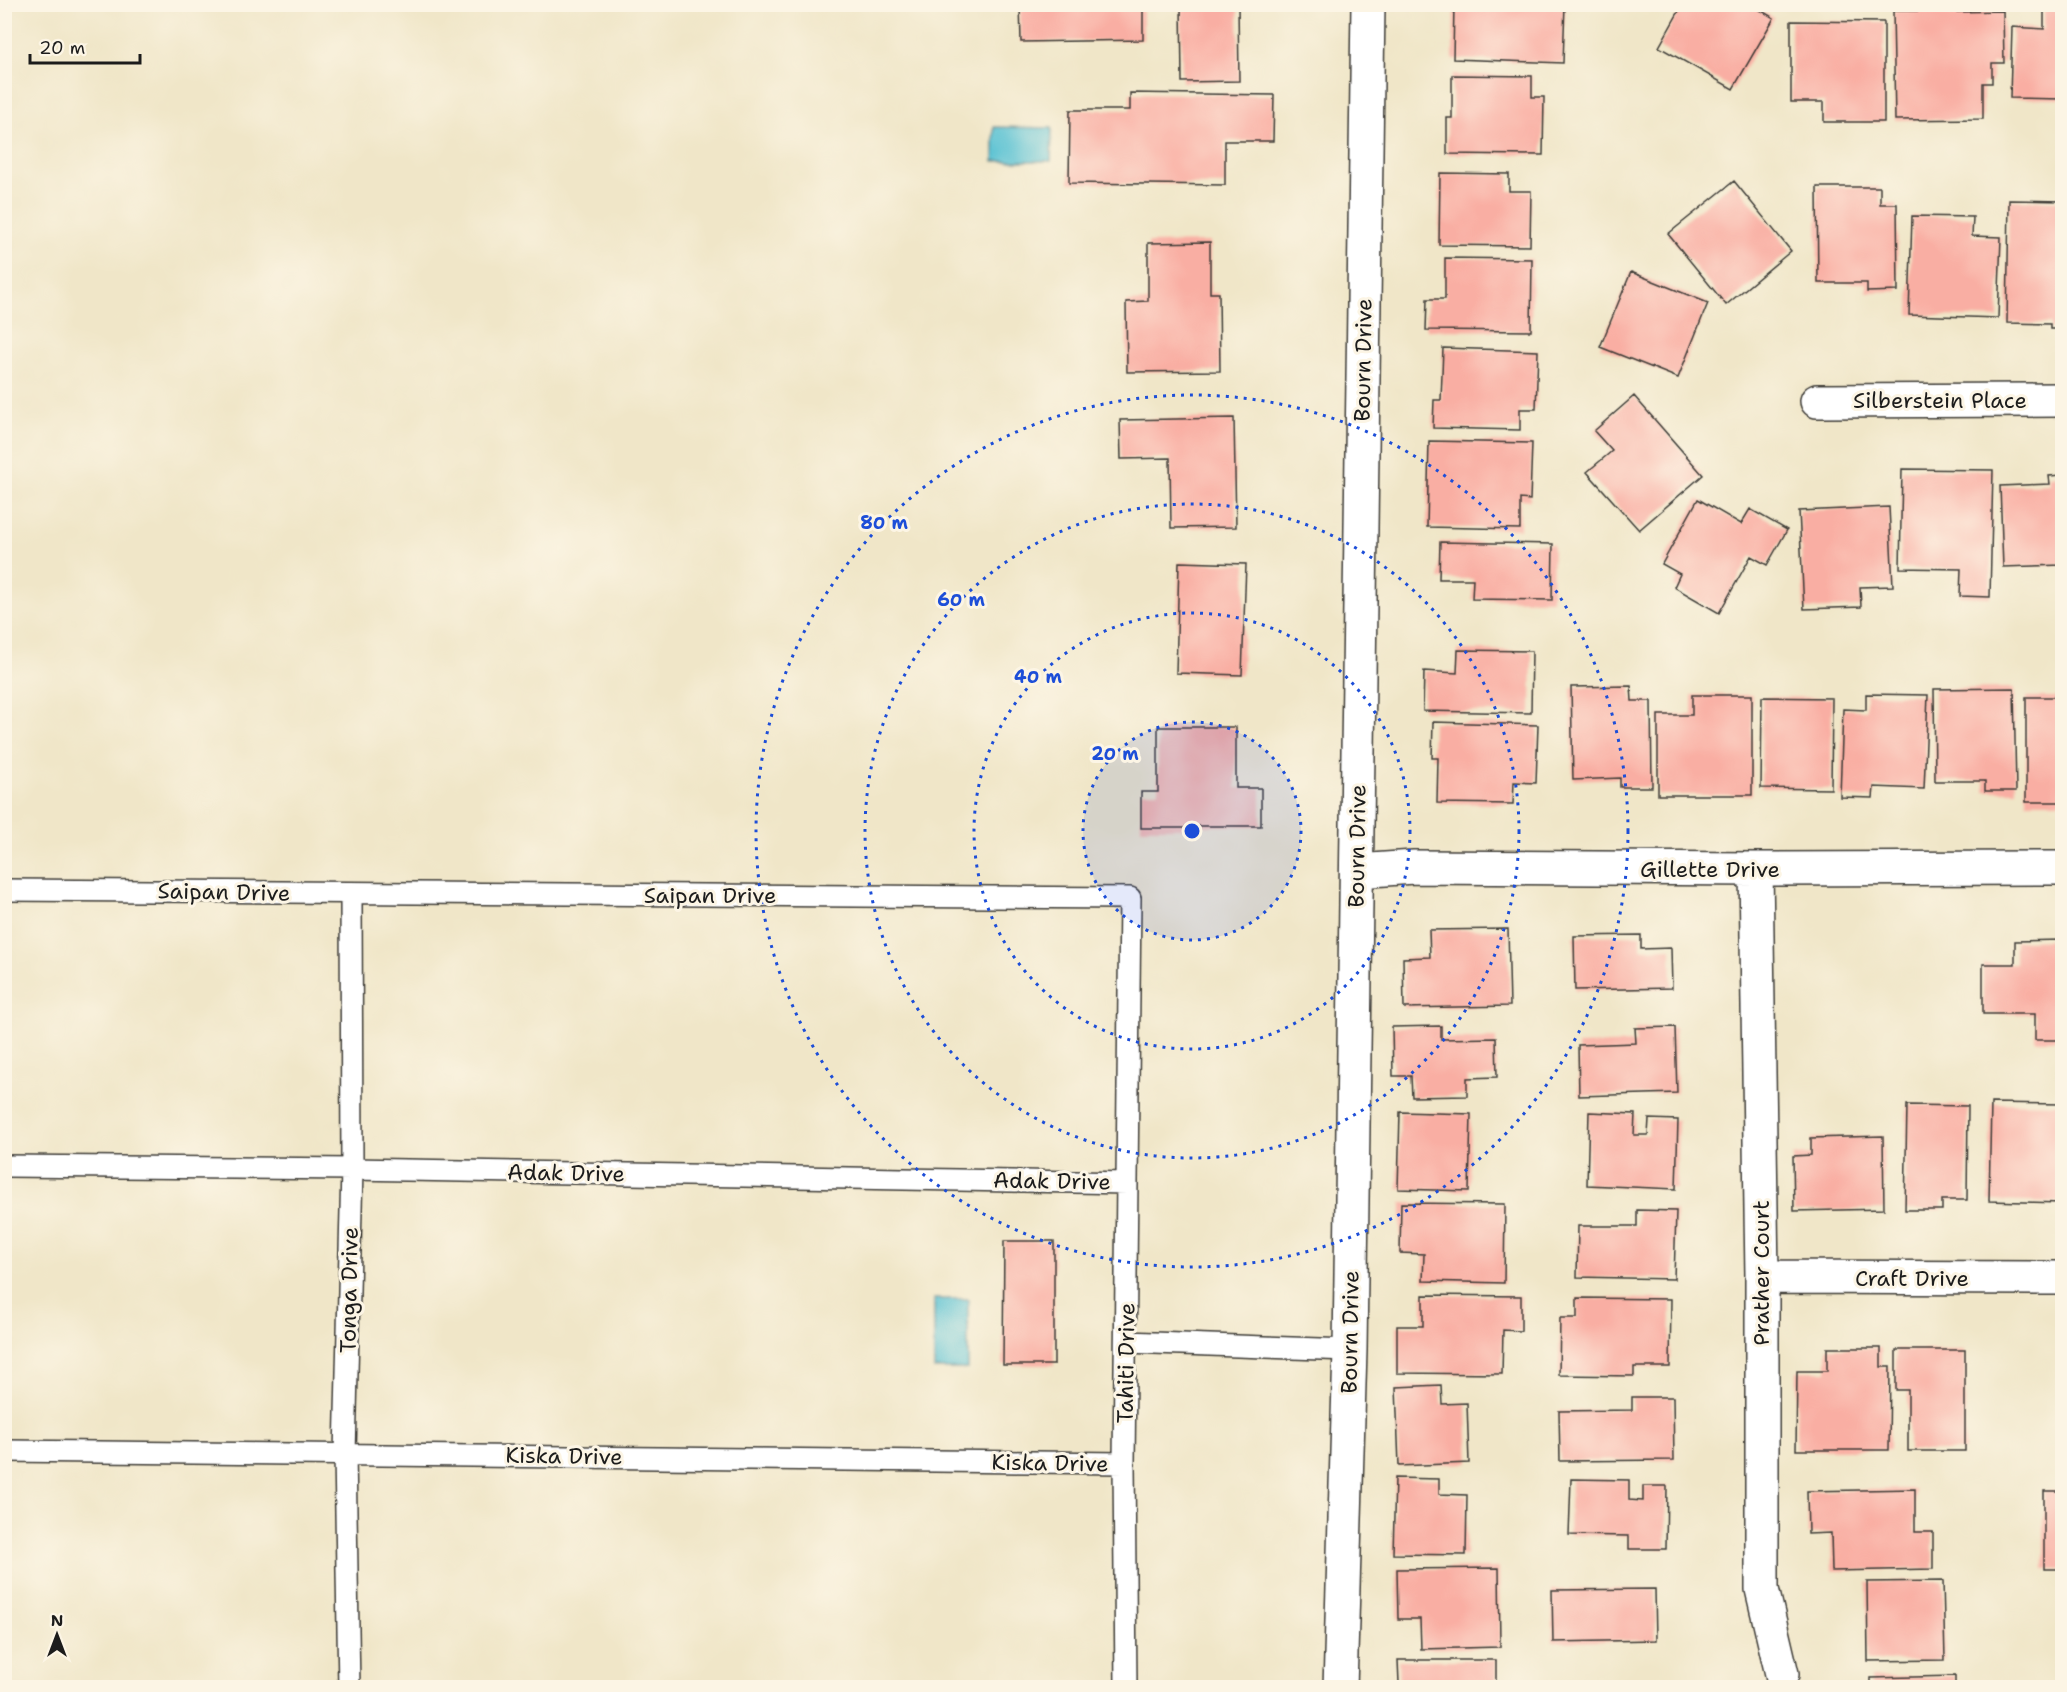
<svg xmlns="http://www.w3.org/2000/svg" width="2067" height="1692" font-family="'Shantell Sans',sans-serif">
<rect width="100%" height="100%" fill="#fcf5e5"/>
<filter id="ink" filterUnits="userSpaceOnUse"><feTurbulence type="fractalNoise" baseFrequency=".0167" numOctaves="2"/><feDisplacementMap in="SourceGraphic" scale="12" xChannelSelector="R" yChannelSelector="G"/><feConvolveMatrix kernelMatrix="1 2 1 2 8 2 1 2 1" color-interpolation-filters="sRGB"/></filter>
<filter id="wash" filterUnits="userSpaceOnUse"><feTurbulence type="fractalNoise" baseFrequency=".008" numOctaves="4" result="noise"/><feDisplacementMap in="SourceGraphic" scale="24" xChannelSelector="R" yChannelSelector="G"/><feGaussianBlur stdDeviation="1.35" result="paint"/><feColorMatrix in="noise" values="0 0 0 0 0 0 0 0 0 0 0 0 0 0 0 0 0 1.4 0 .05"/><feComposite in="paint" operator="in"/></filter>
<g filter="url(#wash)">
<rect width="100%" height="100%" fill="#f0e6c8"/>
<path fill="#57c1d3" stroke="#3a6e78" stroke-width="1.5" d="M 994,127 L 1052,128 L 1051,161 L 994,161 Z
M 934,1299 L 968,1299 L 968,1369 L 934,1369 Z"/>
<g id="blocks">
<path fill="#f9aea3" d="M 1020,4 L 1143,4 L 1143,40 L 1021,42 Z
M 1181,4 L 1238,4 L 1239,81 L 1182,82 Z
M 1454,4 L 1565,4 L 1563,63 L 1453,59 Z
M 1683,4 L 1750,4 L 1774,18 L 1733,89 L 1659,47 Z
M 1920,4 L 1957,4 L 1957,12 L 2003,11 L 2004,63 L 1992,63 L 1992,83 L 1983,83 L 1983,119 L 1895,120 L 1893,11 L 1920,11 Z
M 2044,4 L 2062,4 L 2062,99 L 2010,98 L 2012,27 L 2044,29 Z
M 1791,21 L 1884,22 L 1884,122 L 1824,122 L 1824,102 L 1791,102 Z
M 1452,75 L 1532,76 L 1532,97 L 1544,97 L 1543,155 L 1447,154 L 1447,118 L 1452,118 Z
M 1130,93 L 1274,95 L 1273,141 L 1225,141 L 1225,185 L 1069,183 L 1070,110 L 1130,110 Z
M 1440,173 L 1509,174 L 1509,191 L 1531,191 L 1530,246 L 1439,245 Z
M 1734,181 L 1791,251 L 1726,305 L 1668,234 Z
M 1817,187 L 1880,187 L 1880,204 L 1897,204 L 1898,291 L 1867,292 L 1867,283 L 1818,283 Z
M 2009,200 L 2062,201 L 2062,329 L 2050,329 L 2050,324 L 2007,323 Z
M 1912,216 L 1973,217 L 1972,236 L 2001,237 L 1998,318 L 1909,315 Z
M 1210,242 L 1210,293 L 1219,293 L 1220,371 L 1127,372 L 1126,302 L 1148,301 L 1148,243 Z
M 1445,258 L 1532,259 L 1531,331 L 1426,330 L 1427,299 L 1445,299 Z
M 1631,272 L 1708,303 L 1678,378 L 1600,347 Z
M 1443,348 L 1538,351 L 1536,409 L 1520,409 L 1520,430 L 1433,428 L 1434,400 L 1441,400 Z
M 1634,396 L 1703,475 L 1639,530 L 1587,472 L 1612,451 L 1594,431 Z
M 1234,418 L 1236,527 L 1171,528 L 1170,458 L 1121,459 L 1120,420 Z
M 1429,441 L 1532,443 L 1530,500 L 1520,499 L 1520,529 L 1427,527 Z
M 1902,469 L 1993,470 L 1990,597 L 1960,596 L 1961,569 L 1900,568 Z
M 2062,475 L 2062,565 L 2003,567 L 2000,486 L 2050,484 L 2049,476 Z
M 1698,499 L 1741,524 L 1750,509 L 1787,530 L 1767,565 L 1751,556 L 1719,613 L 1674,587 L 1680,574 L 1662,564 Z
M 1889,507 L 1893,586 L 1860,587 L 1861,607 L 1804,609 L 1799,511 Z
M 1440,542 L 1553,544 L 1552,600 L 1472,599 L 1473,579 L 1439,579 Z
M 1179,562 L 1246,564 L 1242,675 L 1176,673 Z
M 1458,650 L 1532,651 L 1531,713 L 1423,711 L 1424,671 L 1457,673 Z
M 1631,686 L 1632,701 L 1651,701 L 1652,787 L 1620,787 L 1620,778 L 1573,780 L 1571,687 Z
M 2014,688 L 2016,791 L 1985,791 L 1985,781 L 1935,781 L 1934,689 Z
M 1866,694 L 1928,695 L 1924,789 L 1874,787 L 1873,798 L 1840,797 L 1843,709 L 1866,710 Z
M 1692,695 L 1752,695 L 1752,795 L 1658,795 L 1658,715 L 1692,715 Z
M 1762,697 L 1832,698 L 1831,789 L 1761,788 Z
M 2026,697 L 2062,697 L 2062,802 L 2026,802 Z
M 1433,722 L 1538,725 L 1536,783 L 1514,782 L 1513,804 L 1437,803 L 1438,758 L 1432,758 Z
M 1158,727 L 1236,727 L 1236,788 L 1261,788 L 1261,826 L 1186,826 L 1186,828 L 1141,828 L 1141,792 L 1158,792 Z
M 1508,929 L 1510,1006 L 1404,1008 L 1403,958 L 1430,957 L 1429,930 Z
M 1641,935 L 1641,949 L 1671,948 L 1672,988 L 1575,990 L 1574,936 Z
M 2062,940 L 2062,1040 L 2035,1040 L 2035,1014 L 1983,1014 L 1983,964 L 2015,964 L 2015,941 Z
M 1441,1026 L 1441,1039 L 1496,1038 L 1497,1077 L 1467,1078 L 1467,1096 L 1412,1097 L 1411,1076 L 1393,1076 L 1392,1027 Z
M 1675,1027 L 1677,1093 L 1579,1096 L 1578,1045 L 1636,1043 L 1635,1028 Z
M 1991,1103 L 2062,1104 L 2062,1203 L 1989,1201 Z
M 1907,1105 L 1968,1106 L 1967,1200 L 1942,1200 L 1942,1210 L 1905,1210 Z
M 1400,1112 L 1471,1114 L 1469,1191 L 1398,1189 Z
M 1589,1112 L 1635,1114 L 1634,1135 L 1648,1135 L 1649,1119 L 1678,1120 L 1676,1189 L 1587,1185 Z
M 1883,1136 L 1884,1209 L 1794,1211 L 1793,1156 L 1811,1155 L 1811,1138 Z
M 1401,1203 L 1505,1204 L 1504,1283 L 1423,1281 L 1424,1254 L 1400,1253 Z
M 1637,1210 L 1676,1211 L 1674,1279 L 1577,1277 L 1578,1226 L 1637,1226 Z
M 1004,1241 L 1054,1241 L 1054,1365 L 1003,1365 Z
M 1423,1295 L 1521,1296 L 1521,1331 L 1503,1330 L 1502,1374 L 1397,1373 L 1397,1326 L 1423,1326 Z
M 1577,1298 L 1671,1299 L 1670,1367 L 1634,1367 L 1634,1376 L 1559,1375 L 1560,1318 L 1577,1318 Z
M 1827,1348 L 1881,1348 L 1881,1367 L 1890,1367 L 1889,1450 L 1796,1450 L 1797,1371 L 1827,1371 Z
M 1896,1350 L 1965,1350 L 1965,1451 L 1908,1451 L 1908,1390 L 1896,1390 Z
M 1441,1385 L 1442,1404 L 1467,1403 L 1469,1463 L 1399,1466 L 1396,1387 Z
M 1632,1397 L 1673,1397 L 1674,1460 L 1560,1461 L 1559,1411 L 1632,1410 Z
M 1395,1478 L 1439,1479 L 1439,1494 L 1467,1495 L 1466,1555 L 1393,1554 Z
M 1571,1479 L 1629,1480 L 1629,1500 L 1643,1501 L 1643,1486 L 1667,1486 L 1666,1549 L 1629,1549 L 1629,1536 L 1569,1535 Z
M 1915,1489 L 1915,1532 L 1933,1532 L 1933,1569 L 1832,1571 L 1831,1533 L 1808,1534 L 1807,1491 Z
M 2044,1491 L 2062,1491 L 2062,1569 L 2044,1569 Z
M 1499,1568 L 1500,1647 L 1421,1649 L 1420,1619 L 1398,1619 L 1397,1569 Z
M 1943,1581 L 1945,1660 L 1868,1661 L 1867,1582 Z
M 1655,1589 L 1656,1640 L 1553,1642 L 1552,1590 Z
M 1398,1660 L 1496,1660 L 1496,1688 L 1391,1688 L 1391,1683 L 1399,1683 Z
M 1955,1676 L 1955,1688 L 1871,1688 L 1871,1678 Z"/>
</g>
</g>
<g filter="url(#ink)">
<use href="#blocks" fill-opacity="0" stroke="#3c3a36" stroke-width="1.5"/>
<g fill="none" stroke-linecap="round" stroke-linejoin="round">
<defs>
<path id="service" d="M 4,890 L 1130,898 L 1124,1463 L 1126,1688
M 4,1166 L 352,1169 L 1127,1183
M 1126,1342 L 1350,1350
M 4,1451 L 1124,1463
M 349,1688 L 345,1454 L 352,1169 L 351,893"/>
<path id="minor" d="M 1817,401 L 2062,400
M 1756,869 L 1762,1277 L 1762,1589 L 1782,1674
M 1357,871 L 1414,867 L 1756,869 L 2062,868
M 1762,1277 L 2062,1278
M 1340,1688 L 1350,1350 L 1368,4"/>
</defs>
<use href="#service" stroke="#3c3a36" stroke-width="24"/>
<use href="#minor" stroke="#3c3a36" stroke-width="36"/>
<use href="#service" stroke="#fff" stroke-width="21"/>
<use href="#minor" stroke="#fff" stroke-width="33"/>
</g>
</g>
<circle cx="1192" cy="831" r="109" fill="#1d4ed8" fill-opacity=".12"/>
<g fill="none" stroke="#1d4ed8" stroke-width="3" stroke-dasharray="3 6">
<circle cx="1192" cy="831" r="109"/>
<circle cx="1192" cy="831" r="218"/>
<circle cx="1192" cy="831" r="327"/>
<circle cx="1192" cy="831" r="436"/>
</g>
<g text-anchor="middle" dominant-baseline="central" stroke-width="6" stroke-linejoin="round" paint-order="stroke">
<g font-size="22" fill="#1c1c1c" stroke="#fcf5e5">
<text transform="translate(1363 360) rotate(-89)">Bourn Drive</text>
<text x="1940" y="400">Silberstein Place</text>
<text transform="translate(1357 846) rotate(-89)">Bourn Drive</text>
<text x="1710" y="869">Gillette Drive</text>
<text transform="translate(224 892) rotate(1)">Saipan Drive</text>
<text x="710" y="895">Saipan Drive</text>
<text transform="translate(566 1173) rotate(1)">Adak Drive</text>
<text transform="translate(1052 1181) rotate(1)">Adak Drive</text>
<text transform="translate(1761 1273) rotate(-90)">Prather Court</text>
<text x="1912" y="1278">Craft Drive</text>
<text transform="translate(349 1290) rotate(-89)">Tonga Drive</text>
<text transform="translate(1350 1332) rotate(-89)">Bourn Drive</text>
<text transform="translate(1126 1363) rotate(-89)">Tahiti Drive</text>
<text transform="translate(564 1456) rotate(1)">Kiska Drive</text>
<text transform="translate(1050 1463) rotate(1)">Kiska Drive</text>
</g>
</g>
<circle cx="1192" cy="831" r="9" fill="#1d4ed8" stroke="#fcf5e5" stroke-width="3"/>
<g font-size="18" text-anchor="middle" font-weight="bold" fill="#1d4ed8" stroke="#fcf5e5" stroke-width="6" stroke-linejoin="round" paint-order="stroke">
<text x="884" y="529">80 m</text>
<text x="961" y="606">60 m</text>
<text x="1038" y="683">40 m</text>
<text x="1115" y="760">20 m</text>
</g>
<rect width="2067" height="1692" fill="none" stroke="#fcf5e5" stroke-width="24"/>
<g transform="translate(57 1635)" stroke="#fcf5e5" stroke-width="4.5" paint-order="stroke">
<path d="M0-4.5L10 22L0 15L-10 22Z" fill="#1c1c1c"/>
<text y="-9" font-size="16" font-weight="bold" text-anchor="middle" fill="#1c1c1c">N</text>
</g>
<path d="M30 54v9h110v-9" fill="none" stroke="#1c1c1c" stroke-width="3"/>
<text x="39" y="54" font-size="18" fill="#1c1c1c" stroke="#fcf5e5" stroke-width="4.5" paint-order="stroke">20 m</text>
</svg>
